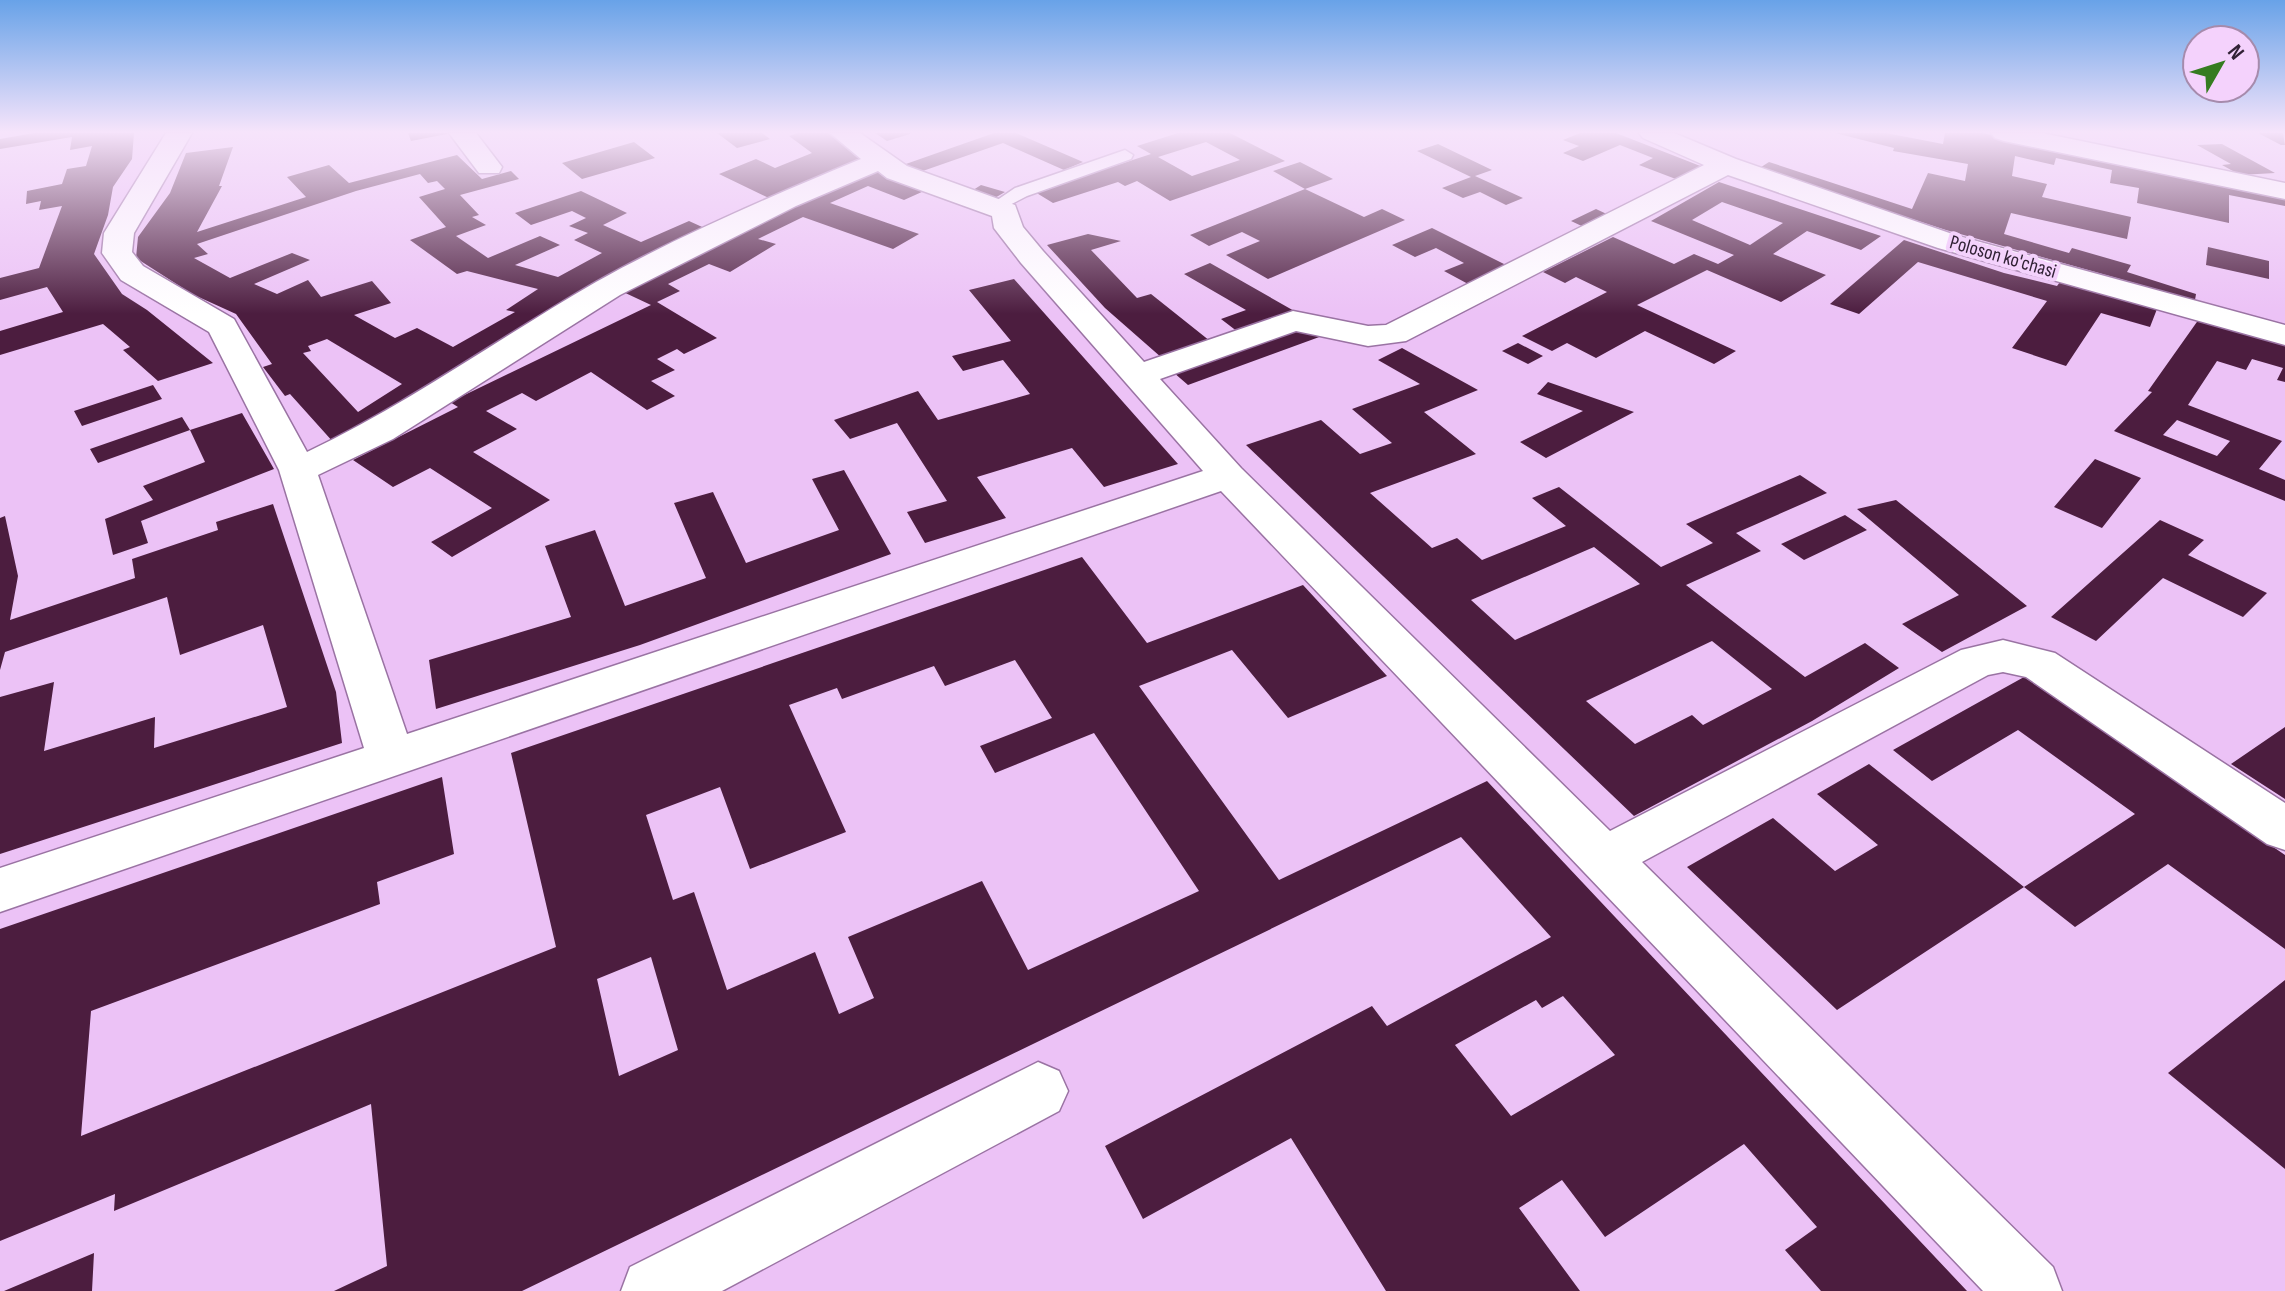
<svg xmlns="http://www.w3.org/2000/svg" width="2285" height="1291" font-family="'Sofia Sans Condensed',sans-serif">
<rect width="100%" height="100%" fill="#ecc2f6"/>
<path fill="#4c1d3f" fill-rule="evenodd" d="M 34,133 L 134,133 L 132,159 L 113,187 L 108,215 L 94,254 L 122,294 L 147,310 L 213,363 L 158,381 L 123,350 L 130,347 L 103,324 L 0,355 L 0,331 L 63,312 L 47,287 L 0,300 L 0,278 L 39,268 L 62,206 L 39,210 L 41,201 L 26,204 L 27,191 L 62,184 L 67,169 L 86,166 L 92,146 L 70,150 L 72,137 L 0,149 L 0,139 Z
M 408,133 L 447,133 L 447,134 L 411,141 Z
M 717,133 L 762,133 L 770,139 L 737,148 Z
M 798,133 L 831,133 L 868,159 L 771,199 L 719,174 L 756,159 L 775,168 L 812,153 L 789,136 Z
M 875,133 L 910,133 L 910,134 L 887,141 Z
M 994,133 L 1016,133 L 1083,162 L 1064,170 L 1003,143 L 917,173 L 903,165 Z
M 1178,133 L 1230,133 L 1285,161 L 1170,201 L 1137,181 L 1125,186 L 1118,182 L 1053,203 L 1035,192 L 1151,154 L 1137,146 ZM 1206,142 L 1240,160 L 1192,176 L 1158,157 Z
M 1580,133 L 1616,133 L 1708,169 L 1681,181 L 1639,165 L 1653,158 L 1620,145 L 1583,161 L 1563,153 L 1579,146 L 1563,140 Z
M 1835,133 L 1886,133 L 1943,144 L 1945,133 L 1982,133 L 2285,195 L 2285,206 L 2229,195 L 2229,223 L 2137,203 L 2139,188 L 2110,183 L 2112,170 L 2056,158 L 2054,165 L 2015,156 L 2012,176 L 2047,184 L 2042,197 L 2131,217 L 2127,239 L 2011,213 L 2004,234 L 2069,253 L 2072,248 L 2131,265 L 2127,272 L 2196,294 L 2195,300 L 1946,230 L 1758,169 L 1769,162 L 1912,209 L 1928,173 L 1965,181 L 1968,164 L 1893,151 L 1894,148 Z
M 2258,133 L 2283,133 L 2285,145 L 2281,145 Z
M 634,142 L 655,158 L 582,179 L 562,163 Z
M 1438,144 L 1492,170 L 1475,176 L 1523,198 L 1506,205 L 1480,192 L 1463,198 L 1442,188 L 1471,177 L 1417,151 Z
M 2222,144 L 2275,173 L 2240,175 L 2222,165 L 2231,164 L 2197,145 Z
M 233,147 L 219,186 L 222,186 L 197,232 L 306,197 L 287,177 L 329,165 L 349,183 L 457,155 L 482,179 L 511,171 L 519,179 L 460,195 L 479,215 L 472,217 L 486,225 L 456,236 L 488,258 L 540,236 L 560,245 L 515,265 L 558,277 L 602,253 L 574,240 L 588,233 L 569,226 L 586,218 L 572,211 L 531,225 L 515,213 L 581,191 L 627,213 L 603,225 L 641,242 L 689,221 L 711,231 L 334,443 L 290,394 L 285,396 L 263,367 L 272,364 L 236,314 L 192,294 L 136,258 L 138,237 L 170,193 L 186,153 ZM 420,174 L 428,183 L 437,181 L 445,189 L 419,197 L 446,227 L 410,240 L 457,274 L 467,271 L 538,289 L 506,310 L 515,312 L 453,347 L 417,328 L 395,338 L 354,315 L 391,303 L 372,281 L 321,297 L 308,280 L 277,294 L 254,284 L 310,260 L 292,253 L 230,278 L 194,258 L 208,254 L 197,244 L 356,191 ZM 327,339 L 402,384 L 358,412 L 303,353 L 311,351 L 308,346 Z
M 1300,162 L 1333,179 L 1305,189 L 1273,171 Z
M 873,170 L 924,191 L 904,200 L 868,186 L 830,203 L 919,234 L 893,249 L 803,217 L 758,239 L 776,244 L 730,272 L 709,264 L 668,284 L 680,291 L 657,302 L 717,338 L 684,354 L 677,349 L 657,359 L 675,370 L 651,381 L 675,396 L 647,410 L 591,372 L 536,401 L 522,393 L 486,411 L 517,429 L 473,452 L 550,500 L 452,557 L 431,542 L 492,508 L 430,468 L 393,487 L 353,460 L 458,407 L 450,402 L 651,305 L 619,290 Z
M 1719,182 L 1881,236 L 1861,250 L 1807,231 L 1773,254 L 1826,275 L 1781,302 L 1707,270 L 1637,305 L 1736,351 L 1714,364 L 1645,331 L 1596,358 L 1567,343 L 1552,351 L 1522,336 L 1607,292 L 1576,277 L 1565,283 L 1543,272 L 1613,237 L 1674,264 L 1694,254 L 1718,264 L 1734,255 L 1651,221 ZM 1722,202 L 1783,223 L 1750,245 L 1692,220 Z
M 981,185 L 1005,192 L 993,199 L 970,192 Z
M 1305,189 L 1364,217 L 1382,209 L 1405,220 L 1268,279 L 1226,255 L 1260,241 L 1242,232 L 1209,246 L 1190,235 Z
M 1596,209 L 1611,216 L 1586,228 L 1571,221 Z
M 1432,228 L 1510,267 L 1470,285 L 1444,271 L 1464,263 L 1436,248 L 1415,257 L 1392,245 Z
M 1088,234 L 1121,241 L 1091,250 L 1137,298 L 1151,294 L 1210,341 L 1162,358 L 1105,308 L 1047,245 Z
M 1904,240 L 2004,273 L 2057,286 L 2060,282 L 2157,309 L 2150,327 L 2101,313 L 2066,366 L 2012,348 L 2047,301 L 1918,262 L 1859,314 L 1830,304 Z
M 2208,247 L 2269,261 L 2269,279 L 2206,265 Z
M 1210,263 L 1296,312 L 1238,332 L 1221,319 L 1246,310 L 1184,274 Z
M 1014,279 L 1178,464 L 1104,487 L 1072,448 L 977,477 L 1006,518 L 925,543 L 907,512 L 947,501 L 897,423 L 850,439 L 834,420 L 918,391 L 938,420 L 1030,394 L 1003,360 L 963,371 L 952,356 L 1011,341 L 969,290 Z
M 2199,319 L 2285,345 L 2285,382 L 2277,380 L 2283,368 L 2252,359 L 2246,370 L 2217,361 L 2188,405 L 2282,441 L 2259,469 L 2285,480 L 2285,501 L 2114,431 L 2152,392 L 2148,391 ZM 2177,420 L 2230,441 L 2217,456 L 2163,435 Z
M 1301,327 L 1322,336 L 1188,385 L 1173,372 Z
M 1518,343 L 1543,356 L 1528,364 L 1502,351 Z
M 1402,348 L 1478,390 L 1424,412 L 1476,454 L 1370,493 L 1432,548 L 1457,538 L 1482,560 L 1566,526 L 1532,498 L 1559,487 L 1661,567 L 1713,543 L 1686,524 L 1800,475 L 1827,493 L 1736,533 L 1761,551 L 1686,585 L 1805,677 L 1865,643 L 1899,668 L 1812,721 L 1634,816 L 1246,445 L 1321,420 L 1360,454 L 1392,443 L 1352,409 L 1420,384 L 1378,360 ZM 1594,547 L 1640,584 L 1515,640 L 1471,600 ZM 1712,641 L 1772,689 L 1703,725 L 1692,715 L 1635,744 L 1586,701 Z
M 1548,382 L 1634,412 L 1546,458 L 1520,442 L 1583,411 L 1537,394 Z
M 153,385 L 162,399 L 82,426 L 74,411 Z
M 242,413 L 274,469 L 141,521 L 148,543 L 113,555 L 105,519 L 153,500 L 143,486 L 205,462 L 190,430 L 98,463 L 90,449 L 182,417 L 190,430 Z
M 2095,459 L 2141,478 L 2102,528 L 2054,507 Z
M 844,470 L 891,554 L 640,645 L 436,709 L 429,660 L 571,617 L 545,546 L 595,530 L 625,606 L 706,578 L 674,503 L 713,492 L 746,563 L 839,530 L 812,479 Z
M 1896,500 L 2027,606 L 1942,652 L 1902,624 L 1959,595 L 1857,509 Z
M 273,504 L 336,692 L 342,743 L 0,854 L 0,697 L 54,682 L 44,751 L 155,717 L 154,748 L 287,707 L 263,625 L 180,655 L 167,597 L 5,652 L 0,670 L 0,518 L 5,516 L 18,576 L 10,620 L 135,578 L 132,559 L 218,530 L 216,522 Z
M 1845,515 L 1867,530 L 1804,560 L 1781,544 Z
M 2160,520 L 2204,540 L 2188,555 L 2267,593 L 2243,617 L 2163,578 L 2096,641 L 2051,617 Z
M 1082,557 L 1147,643 L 1303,585 L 1387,676 L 1288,718 L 1232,650 L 1139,686 L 1279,880 L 1487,781 L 1967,1291 L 1821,1291 L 1785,1250 L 1817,1227 L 1744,1144 L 1605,1237 L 1562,1180 L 1519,1208 L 1580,1291 L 1386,1291 L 1291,1138 L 1143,1219 L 1105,1146 L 1372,1006 L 1387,1026 L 1551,937 L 1461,837 L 522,1291 L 334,1291 L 387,1266 L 371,1104 L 114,1211 L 115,1194 L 0,1241 L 0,929 L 442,777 L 454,854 L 377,882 L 380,904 L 91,1011 L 81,1136 L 556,947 L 511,753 ZM 1015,660 L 1052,718 L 980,746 L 995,773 L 1094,733 L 1199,891 L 1028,970 L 982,881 L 848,937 L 874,998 L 839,1014 L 815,952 L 727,990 L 694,892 L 673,900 L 646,815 L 720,787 L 750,869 L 846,832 L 789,705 L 837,688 L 842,699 L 934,666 L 945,686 ZM 651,957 L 678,1050 L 619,1076 L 597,979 ZM 1563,996 L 1615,1055 L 1511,1116 L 1455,1045 L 1536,1000 L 1542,1008 Z
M 2024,677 L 2285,855 L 2285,949 L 2168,864 L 2075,927 L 2024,887 L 1837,1010 L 1687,867 L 1773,818 L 1835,871 L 1878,845 L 1817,794 L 1869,764 L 2024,887 L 2135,814 L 2018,730 L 1932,781 L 1893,750 Z
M 2285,727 L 2285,799 L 2231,764 Z
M 2285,980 L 2285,1169 L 2168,1073 Z
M 94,1253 L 92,1291 L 4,1291 Z"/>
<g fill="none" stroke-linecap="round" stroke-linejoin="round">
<defs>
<path id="lane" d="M 1125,150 L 1133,155 L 1131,159 L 1027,196 L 996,212 L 987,207 L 1015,188 Z"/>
<path id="street" d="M 166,133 L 192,133 L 134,233 L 132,252 L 143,266 L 234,319 L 307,452 C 408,404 499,338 596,282 C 678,236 774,195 861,159 L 830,133 L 860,133 L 907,166 L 1015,205 L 1023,227 L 1043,251 L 1144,362 L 1293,311 L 1368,326 L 1386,325 L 1704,165 L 1643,138 L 1639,133 L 1674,133 L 1736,159 L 1958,236 L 2285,325 L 2285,345 L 1938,248 L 1728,175 L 1406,341 L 1368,346 L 1296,331 L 1160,379 L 1241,468 L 1610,831 L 1961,650 L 2003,640 L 2055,653 L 2285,803 L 2285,850 L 2267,844 L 2026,677 L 2003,672 L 1988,675 L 1642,862 L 2053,1267 L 2062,1291 L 1983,1291 L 1221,491 L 0,912 L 0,868 L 364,748 L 279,470 L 209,332 L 121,280 L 102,253 L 104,233 ZM 878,171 L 887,178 L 992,216 L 994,228 L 1021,263 L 1203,471 L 407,734 L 318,475 L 393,439 L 620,295 L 796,206 Z
M 449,133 L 476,133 L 502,167 L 499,173 L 479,173 Z
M 1991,133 L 2042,133 L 2285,183 L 2285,199 L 2004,141 L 1995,138 Z
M 1038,1062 L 1059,1071 L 1068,1091 L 1059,1111 L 722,1291 L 621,1291 L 630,1267 Z"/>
</defs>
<use href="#lane" stroke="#9a73a3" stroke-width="3"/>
<use href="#street" stroke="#9a73a3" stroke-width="3"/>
<use href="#lane" fill="#fff" fill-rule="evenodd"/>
<use href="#street" fill="#fff" fill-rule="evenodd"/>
</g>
<linearGradient id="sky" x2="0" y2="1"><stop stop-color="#68a2e8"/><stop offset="0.42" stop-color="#f6e4fb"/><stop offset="1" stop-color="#f6e4fb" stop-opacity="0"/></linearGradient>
<rect width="2285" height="314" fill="url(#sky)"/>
<g text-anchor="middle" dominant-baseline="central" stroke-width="8" stroke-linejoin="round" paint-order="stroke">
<g font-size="20" fill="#312135" stroke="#f4d2fc">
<text transform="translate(2003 257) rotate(16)">Poloson ko'chasi</text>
</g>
</g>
<g transform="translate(2221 64) rotate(51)"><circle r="38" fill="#f4d2fc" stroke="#a68bac" stroke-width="2"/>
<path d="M0-6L14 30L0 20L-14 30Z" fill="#357c20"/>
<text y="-12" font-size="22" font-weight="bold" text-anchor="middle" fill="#312135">N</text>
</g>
</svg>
